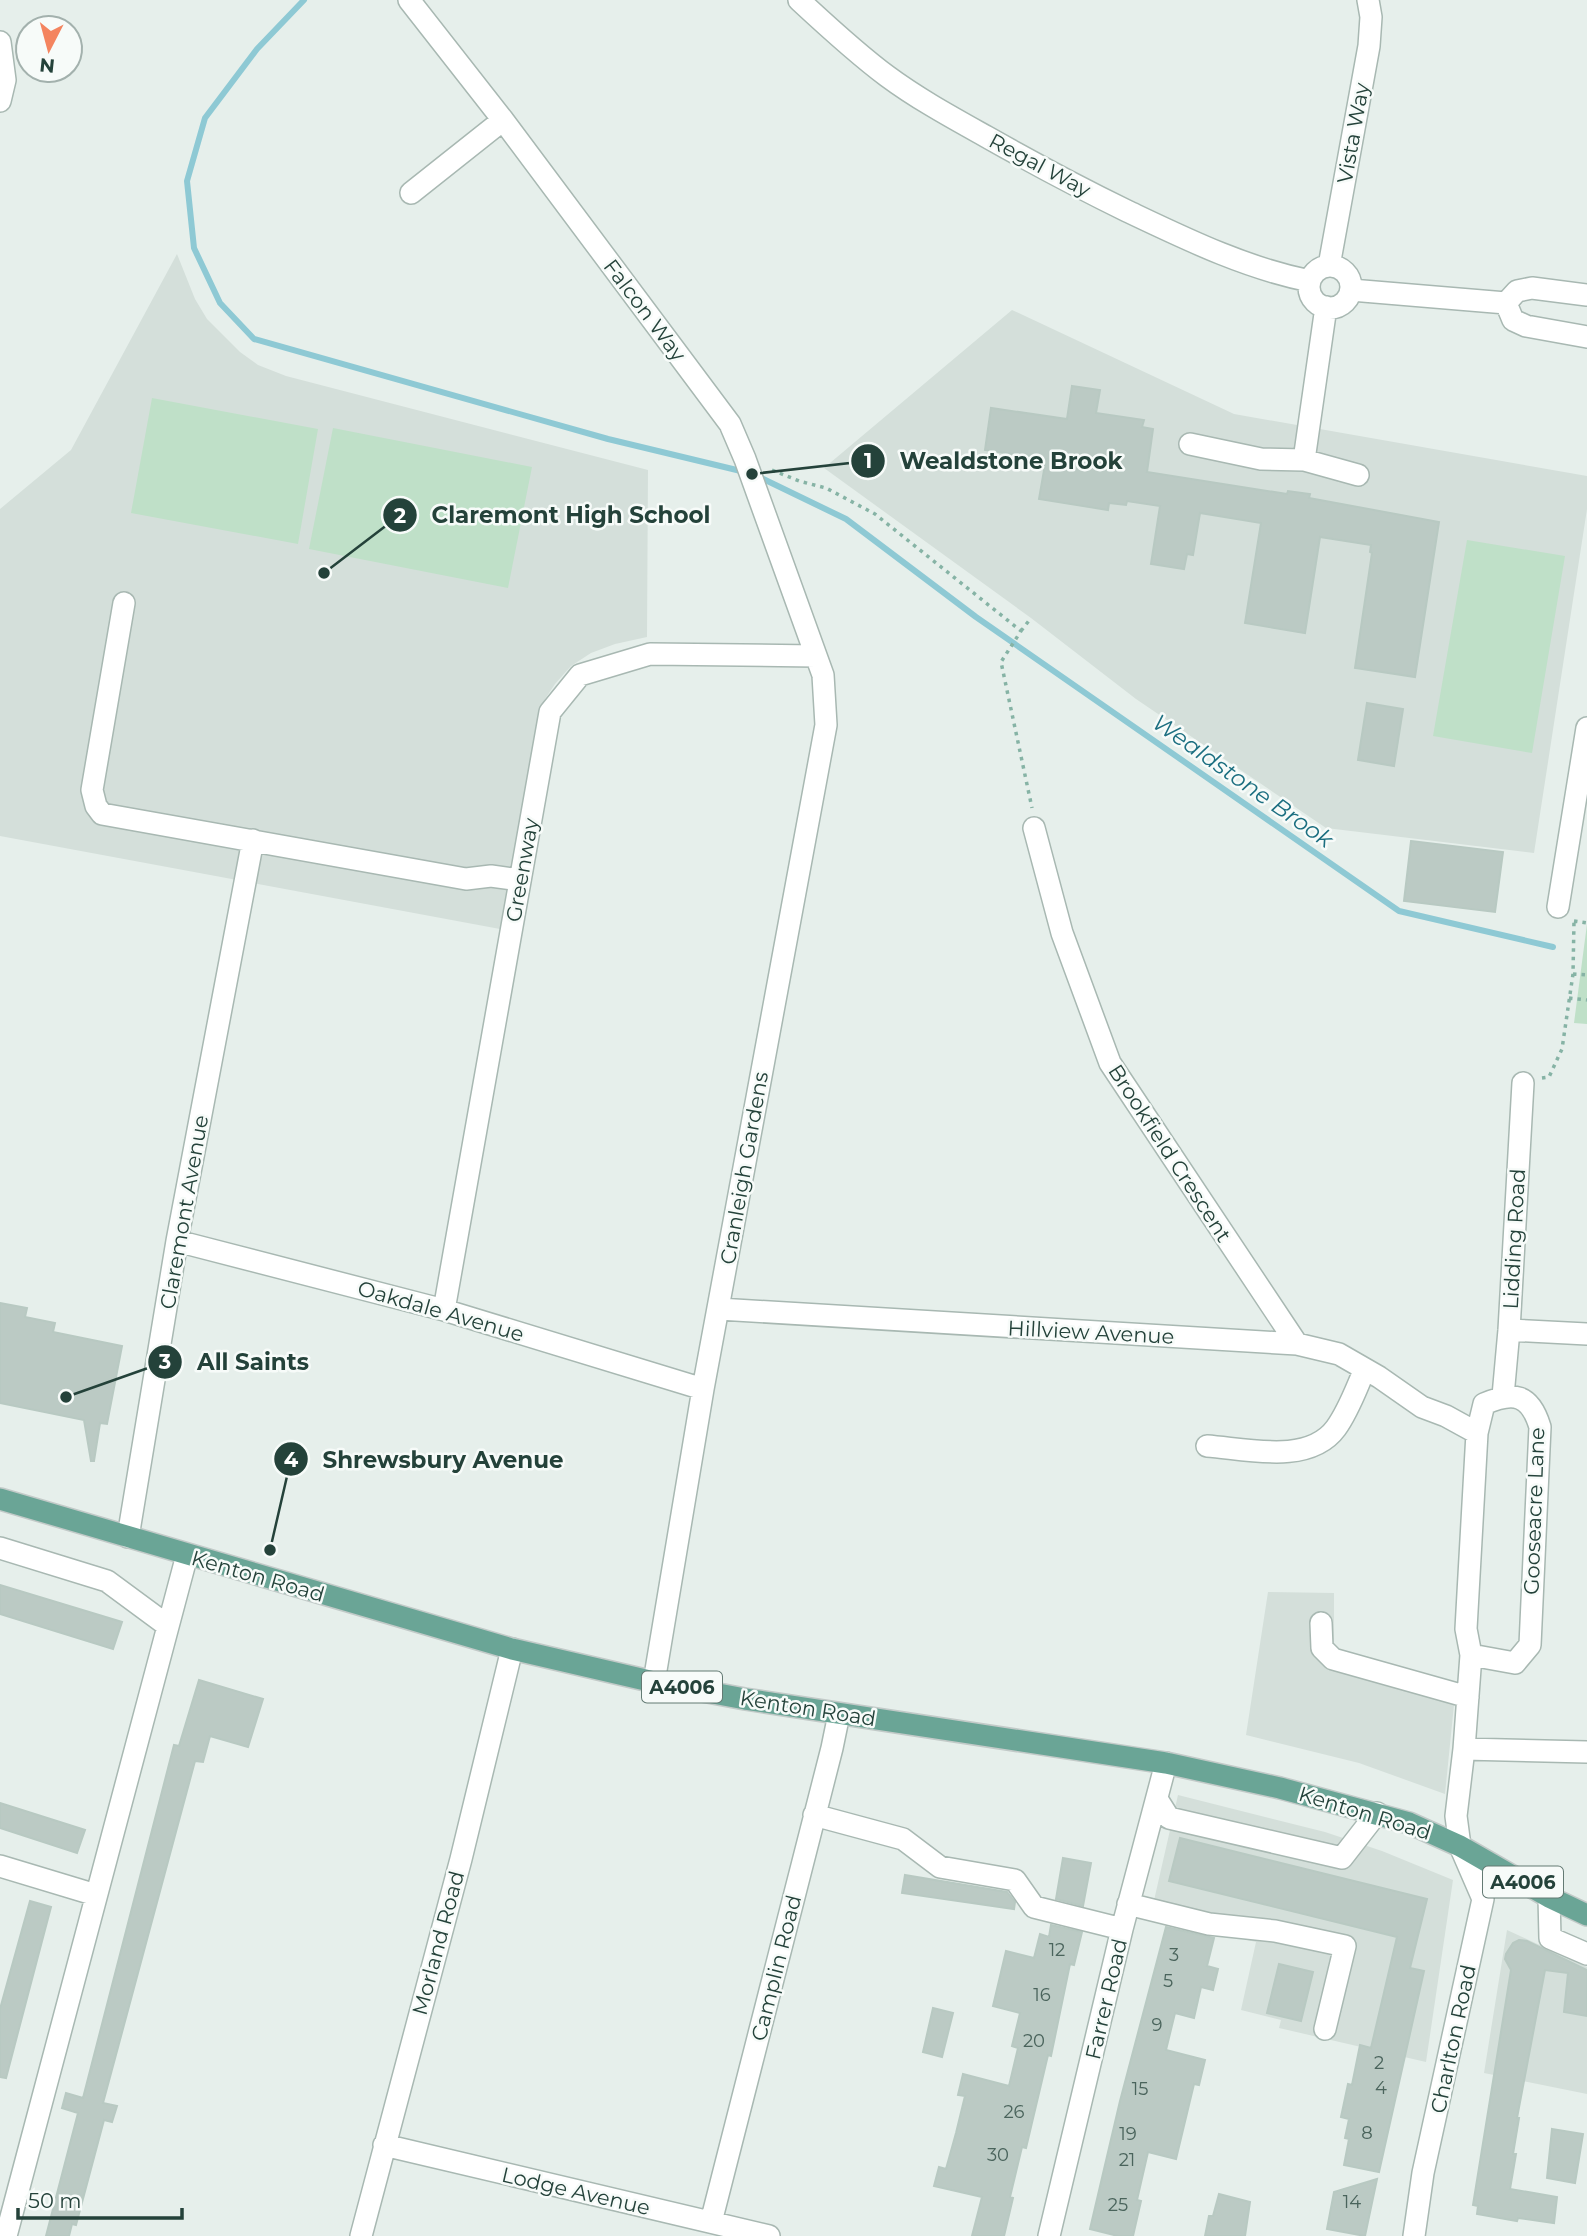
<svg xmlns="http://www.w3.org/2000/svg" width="1587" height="2236" font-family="Montserrat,sans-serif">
<rect width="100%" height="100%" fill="#e6efeb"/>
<path fill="#d4dfda" d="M 177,254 L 195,299 L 207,319 L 240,352 L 258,365 L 286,376 L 648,470 L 647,637 L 615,644 L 591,653 L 571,666 L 555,684 L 545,699 L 536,733 L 500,929 L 0,836 L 0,509 L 71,450 Z
M 1012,310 L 1234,414 L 1587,476 L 1587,509 L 1534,853 L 1326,828 L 1136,699 L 1031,618 L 824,468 Z
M 1268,1592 L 1334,1593 L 1334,1653 L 1456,1685 L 1445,1794 L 1359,1763 L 1246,1735 Z
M 1178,1795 L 1325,1832 L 1382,1851 L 1453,1880 L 1426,2062 L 1279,2028 L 1281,2020 L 1241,2010 L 1256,1942 L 1150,1918 Z
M 1507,1930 L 1587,1967 L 1587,2094 L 1484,2073 Z"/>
<path fill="#bfe0c8" d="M 152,398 L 318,429 L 298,544 L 131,513 Z
M 333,428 L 532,467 L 508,588 L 309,549 Z
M 1467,540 L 1565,556 L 1532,753 L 1433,736 Z
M 1587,924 L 1587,1024 L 1574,1023 Z"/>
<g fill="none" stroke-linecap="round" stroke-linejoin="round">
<path stroke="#8ec9d4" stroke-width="6" d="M 304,0 L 257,49 L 205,118 L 187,181 L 194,248 L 220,303 L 254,339 L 608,439 L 745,472
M 759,477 L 846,519 L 976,617 L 1399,911 L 1553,947"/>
</g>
<path fill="#bbcac4" stroke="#b8c9c2" stroke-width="2" d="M 1072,386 L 1100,390 L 1096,413 L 1144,420 L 1142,427 L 1153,429 L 1147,472 L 1287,494 L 1288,491 L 1310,494 L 1309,498 L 1439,522 L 1415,677 L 1355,668 L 1372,553 L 1370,552 L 1371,545 L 1320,537 L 1305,633 L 1245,623 L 1261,523 L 1200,513 L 1193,555 L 1187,554 L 1184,569 L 1151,564 L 1160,506 L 1127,501 L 1126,505 L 1109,503 L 1108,510 L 1039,499 L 1046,459 L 985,450 L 991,408 L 1067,419 Z
M 1367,703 L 1403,709 L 1394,766 L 1358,760 Z
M 1411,841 L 1503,852 L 1495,912 L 1404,901 Z
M 0,1303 L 27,1308 L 25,1317 L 55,1323 L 53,1332 L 122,1346 L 107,1424 L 100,1423 L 94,1461 L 91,1461 L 84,1420 L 0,1403 Z
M 0,1585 L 122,1622 L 113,1649 L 0,1614 Z
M 199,1680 L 263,1699 L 248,1747 L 210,1736 L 203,1762 L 195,1761 L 103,2103 L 117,2106 L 112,2122 L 104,2120 L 76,2225 L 72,2224 L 69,2236 L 46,2236 L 78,2113 L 62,2108 L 66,2093 L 83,2098 L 174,1745 L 179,1746 Z
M 0,1803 L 85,1830 L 77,1853 L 0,1828 Z
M 1180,1838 L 1427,1899 L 1410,1968 L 1424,1971 L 1379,2172 L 1344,2165 L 1349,2139 L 1345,2138 L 1349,2119 L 1341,2117 L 1348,2084 L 1352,2085 L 1360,2045 L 1371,2048 L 1397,1937 L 1169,1881 Z
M 1063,1858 L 1091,1863 L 1083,1906 L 1056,1899 Z
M 905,1875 L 1007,1892 L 1015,1902 L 1014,1909 L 902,1893 Z
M 30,1901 L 51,1907 L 6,2078 L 0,2077 L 0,2009 Z
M 1051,1925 L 1082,1932 L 1074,1965 L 1070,1964 L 1051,2056 L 1048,2055 L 1026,2148 L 1022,2147 L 1010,2197 L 1013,2198 L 1004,2236 L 972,2236 L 982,2197 L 934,2186 L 939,2167 L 946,2169 L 956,2133 L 965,2096 L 958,2095 L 963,2074 L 1009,2086 L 1018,2048 L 1012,2046 L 1020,2013 L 993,2006 L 1006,1951 L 1034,1958 L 1040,1934 L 1049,1937 Z
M 1166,1927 L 1214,1938 L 1207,1966 L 1218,1969 L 1213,1990 L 1201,1987 L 1194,2018 L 1175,2013 L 1166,2050 L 1205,2060 L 1199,2085 L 1194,2084 L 1176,2159 L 1148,2152 L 1137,2200 L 1141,2201 L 1133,2236 L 1118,2236 L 1090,2229 L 1120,2101 Z
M 1519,1940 L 1527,1941 L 1587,1970 L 1587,2016 L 1564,2012 L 1568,1973 L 1545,1970 L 1517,2118 L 1519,2118 L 1513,2154 L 1516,2154 L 1510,2189 L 1557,2197 L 1554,2223 L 1518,2218 L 1517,2221 L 1477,2214 L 1478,2206 L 1473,2205 L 1511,1970 L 1505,1959 L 1506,1954 L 1513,1943 Z
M 1279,1964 L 1313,1972 L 1301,2021 L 1267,2013 Z
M 933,2008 L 953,2013 L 942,2057 L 923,2052 Z
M 1552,2129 L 1583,2134 L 1575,2183 L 1547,2178 Z
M 1377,2179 L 1365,2236 L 1327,2229 L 1334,2192 Z
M 1219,2194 L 1250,2202 L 1245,2236 L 1205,2236 L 1209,2216 L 1213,2216 Z"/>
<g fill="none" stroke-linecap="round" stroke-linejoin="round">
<defs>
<path id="minor" d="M 409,0 L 503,120 L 730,424 L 745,459 L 823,675 L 826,725 L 703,1389 L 654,1682
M 799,0 C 827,26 856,53 887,76 C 918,99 953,118 987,137 C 1033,163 1080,188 1127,211 C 1186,239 1245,268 1310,281
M 0,42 L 5,80 L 0,101
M 411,193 L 503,120
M 1329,266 L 1369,46 L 1371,17 L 1368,0
M1309 287a21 21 0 1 1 42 0a21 21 0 1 1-42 0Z
M 1351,290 L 1506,303
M 1587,295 L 1532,288 L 1517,291 L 1506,303 L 1513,320 L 1526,326 L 1587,337
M 1190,444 L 1261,459 L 1304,460 L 1326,307
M 1304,460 L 1358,475
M 124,603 L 92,790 L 96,806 L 102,814 L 466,879 L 491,876 L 520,880
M 1034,828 L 1062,933 L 1110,1063 L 1297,1344
M 1558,907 L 1587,728
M 177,1241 L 444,1310 L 703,1389
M 719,1309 L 1297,1344 L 1339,1354 L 1379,1377 L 1422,1407 L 1446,1416 L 1477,1433
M 444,1310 L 550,712 L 580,675 L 650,654 L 816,656
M 1509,1330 L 1587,1334
M 1503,1396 L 1509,1330 L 1523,1083
M 1207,1446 C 1247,1449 1309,1465 1336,1428 C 1349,1410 1356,1389 1365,1369
M 128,1537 L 177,1241 L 253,840
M 0,1548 L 107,1581 L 168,1626
M 1321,1623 L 1322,1648 L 1333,1659 L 1468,1697
M 1464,1749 L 1587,1752
M 1157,1799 L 1169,1818 L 1342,1858 L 1377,1813
M 814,1815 L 903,1839 L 940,1867 L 1015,1880 L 1034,1907 L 1122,1929
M 0,1866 L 96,1895
M 1549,1897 L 1550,1938 L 1587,1954
M 1128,1904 L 1209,1924 L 1275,1931 L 1345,1946 L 1325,2029
M 384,2145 L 769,2236
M 711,2222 L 832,1748 L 839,1714
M 6,2236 L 187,1555
M 361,2236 L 461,1859 L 512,1649
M 1049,2236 L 1122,1929 L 1166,1763
M 1414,2236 L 1423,2173 L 1483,1899 L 1460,1846 L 1456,1816 L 1464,1749 L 1471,1655 L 1466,1629 L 1477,1433 L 1484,1404 C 1514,1391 1530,1394 1540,1427 L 1530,1645 L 1515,1663 L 1471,1655"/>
<path id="major" d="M 0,1499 L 512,1649 L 654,1682 L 745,1699 L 1166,1763 L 1280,1788 L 1409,1823 L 1460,1846 L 1549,1897 L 1587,1915"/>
</defs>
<use href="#minor" stroke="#a8b8b2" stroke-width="24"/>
<use href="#major" stroke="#c2cac8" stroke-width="24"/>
<path stroke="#86b3a5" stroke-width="3.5" stroke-dasharray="3.5 5" stroke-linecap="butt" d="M 772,470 L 799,481 L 826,488 L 875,514 L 1021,631 L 1001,662 L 1032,808
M 1021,631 L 1031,618
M 1574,921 L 1587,923
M 1573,974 L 1587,975
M 1569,998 L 1587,1000
M 1542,1078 L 1549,1077 L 1562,1049 L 1573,974 L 1574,921"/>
<use href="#minor" stroke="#fff" stroke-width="21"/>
<use href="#major" stroke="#6aa596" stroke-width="21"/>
</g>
<g text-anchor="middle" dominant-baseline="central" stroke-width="5" stroke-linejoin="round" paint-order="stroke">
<g font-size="18" fill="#4a645c">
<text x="1057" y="1950">12</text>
<text x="1174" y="1955">3</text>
<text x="1168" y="1981">5</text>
<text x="1042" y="1995">16</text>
<text x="1157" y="2025">9</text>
<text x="1034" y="2041">20</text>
<text x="1379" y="2063">2</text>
<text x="1381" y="2088">4</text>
<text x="1140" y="2089">15</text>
<text x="1014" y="2112">26</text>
<text x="1367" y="2133">8</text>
<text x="1128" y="2134">19</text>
<text x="998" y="2155">30</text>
<text x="1127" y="2160">21</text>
<text x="1352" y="2202">14</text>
<text x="1118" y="2205">25</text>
</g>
<g fill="#f7fbf9" stroke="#637a73" stroke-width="2">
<rect x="642" y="1671.5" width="80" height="31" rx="5"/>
<rect x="1483" y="1866.5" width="80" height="31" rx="5"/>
</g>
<g font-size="19" font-weight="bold" fill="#24423a">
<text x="682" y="1687">A4006</text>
<text x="1523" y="1882">A4006</text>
</g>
<g font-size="21" fill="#24423a" stroke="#f7fbf9">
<text transform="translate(1353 133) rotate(-80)">Vista Way</text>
<text transform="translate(1040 165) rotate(28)">Regal Way</text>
<text transform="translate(645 310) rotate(53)">Falcon Way</text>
<text transform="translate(522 870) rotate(-80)">Greenway</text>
<text transform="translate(1170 1153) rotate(57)">Brookfield Crescent</text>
<text transform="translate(744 1168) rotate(-80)">Cranleigh Gardens</text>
<text transform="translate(184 1212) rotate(-80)">Claremont Avenue</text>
<text transform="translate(1514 1239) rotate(-87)">Lidding Road</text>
<text transform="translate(441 1311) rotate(16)">Oakdale Avenue</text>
<text transform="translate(1091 1332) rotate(3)">Hillview Avenue</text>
<text transform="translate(1534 1511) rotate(-88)">Gooseacre Lane</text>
<text transform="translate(258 1576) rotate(16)">Kenton Road</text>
<text transform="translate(808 1708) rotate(9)">Kenton Road</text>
<text transform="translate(1365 1813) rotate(17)">Kenton Road</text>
<text transform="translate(438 1943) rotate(-75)">Morland Road</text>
<text transform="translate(776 1968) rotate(-76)">Camplin Road</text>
<text transform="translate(1106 1999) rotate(-77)">Farrer Road</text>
<text transform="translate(1453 2039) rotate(-78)">Charlton Road</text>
<text transform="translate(576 2191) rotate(13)">Lodge Avenue</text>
</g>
<g font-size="23" font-style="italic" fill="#1c6f80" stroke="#f7fbf9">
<text transform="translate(1243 781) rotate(35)">Wealdstone Brook</text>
</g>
</g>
<path fill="none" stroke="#24423a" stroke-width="2.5" d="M752 474L868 461M324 573L400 515M66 1397L165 1362M270 1550L291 1459"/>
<g fill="#24423a" stroke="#f7fbf9" stroke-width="2.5">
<circle cx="752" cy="474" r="7"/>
<circle cx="324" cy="573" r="7"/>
<circle cx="66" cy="1397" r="7"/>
<circle cx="270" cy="1550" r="7"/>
<circle cx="868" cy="461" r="18"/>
<circle cx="400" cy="515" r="18"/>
<circle cx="165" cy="1362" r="18"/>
<circle cx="291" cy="1459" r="18"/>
</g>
<g font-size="21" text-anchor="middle" font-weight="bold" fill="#fff">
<text x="868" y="468">1</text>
<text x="400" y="523">2</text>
<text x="165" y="1369">3</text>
<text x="291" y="1467">4</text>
</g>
<g font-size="23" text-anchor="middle" font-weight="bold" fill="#24423a" stroke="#f7fbf9" stroke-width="5" stroke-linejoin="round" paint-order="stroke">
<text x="1011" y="469">Wealdstone Brook</text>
<text x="571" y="523">Claremont High School</text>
<text x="253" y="1370">All Saints</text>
<text x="443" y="1468">Shrewsbury Avenue</text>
</g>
<g transform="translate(49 49) rotate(186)"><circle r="33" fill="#f7fbf9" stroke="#a3b1ad" stroke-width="2"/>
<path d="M0-5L12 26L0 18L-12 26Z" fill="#f4845f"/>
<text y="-10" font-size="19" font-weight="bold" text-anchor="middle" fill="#24423a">N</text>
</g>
<path d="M18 2208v10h164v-10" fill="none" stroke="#24423a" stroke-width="3.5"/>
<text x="28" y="2208" font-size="21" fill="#24423a" stroke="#f7fbf9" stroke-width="5" paint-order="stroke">50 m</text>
</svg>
